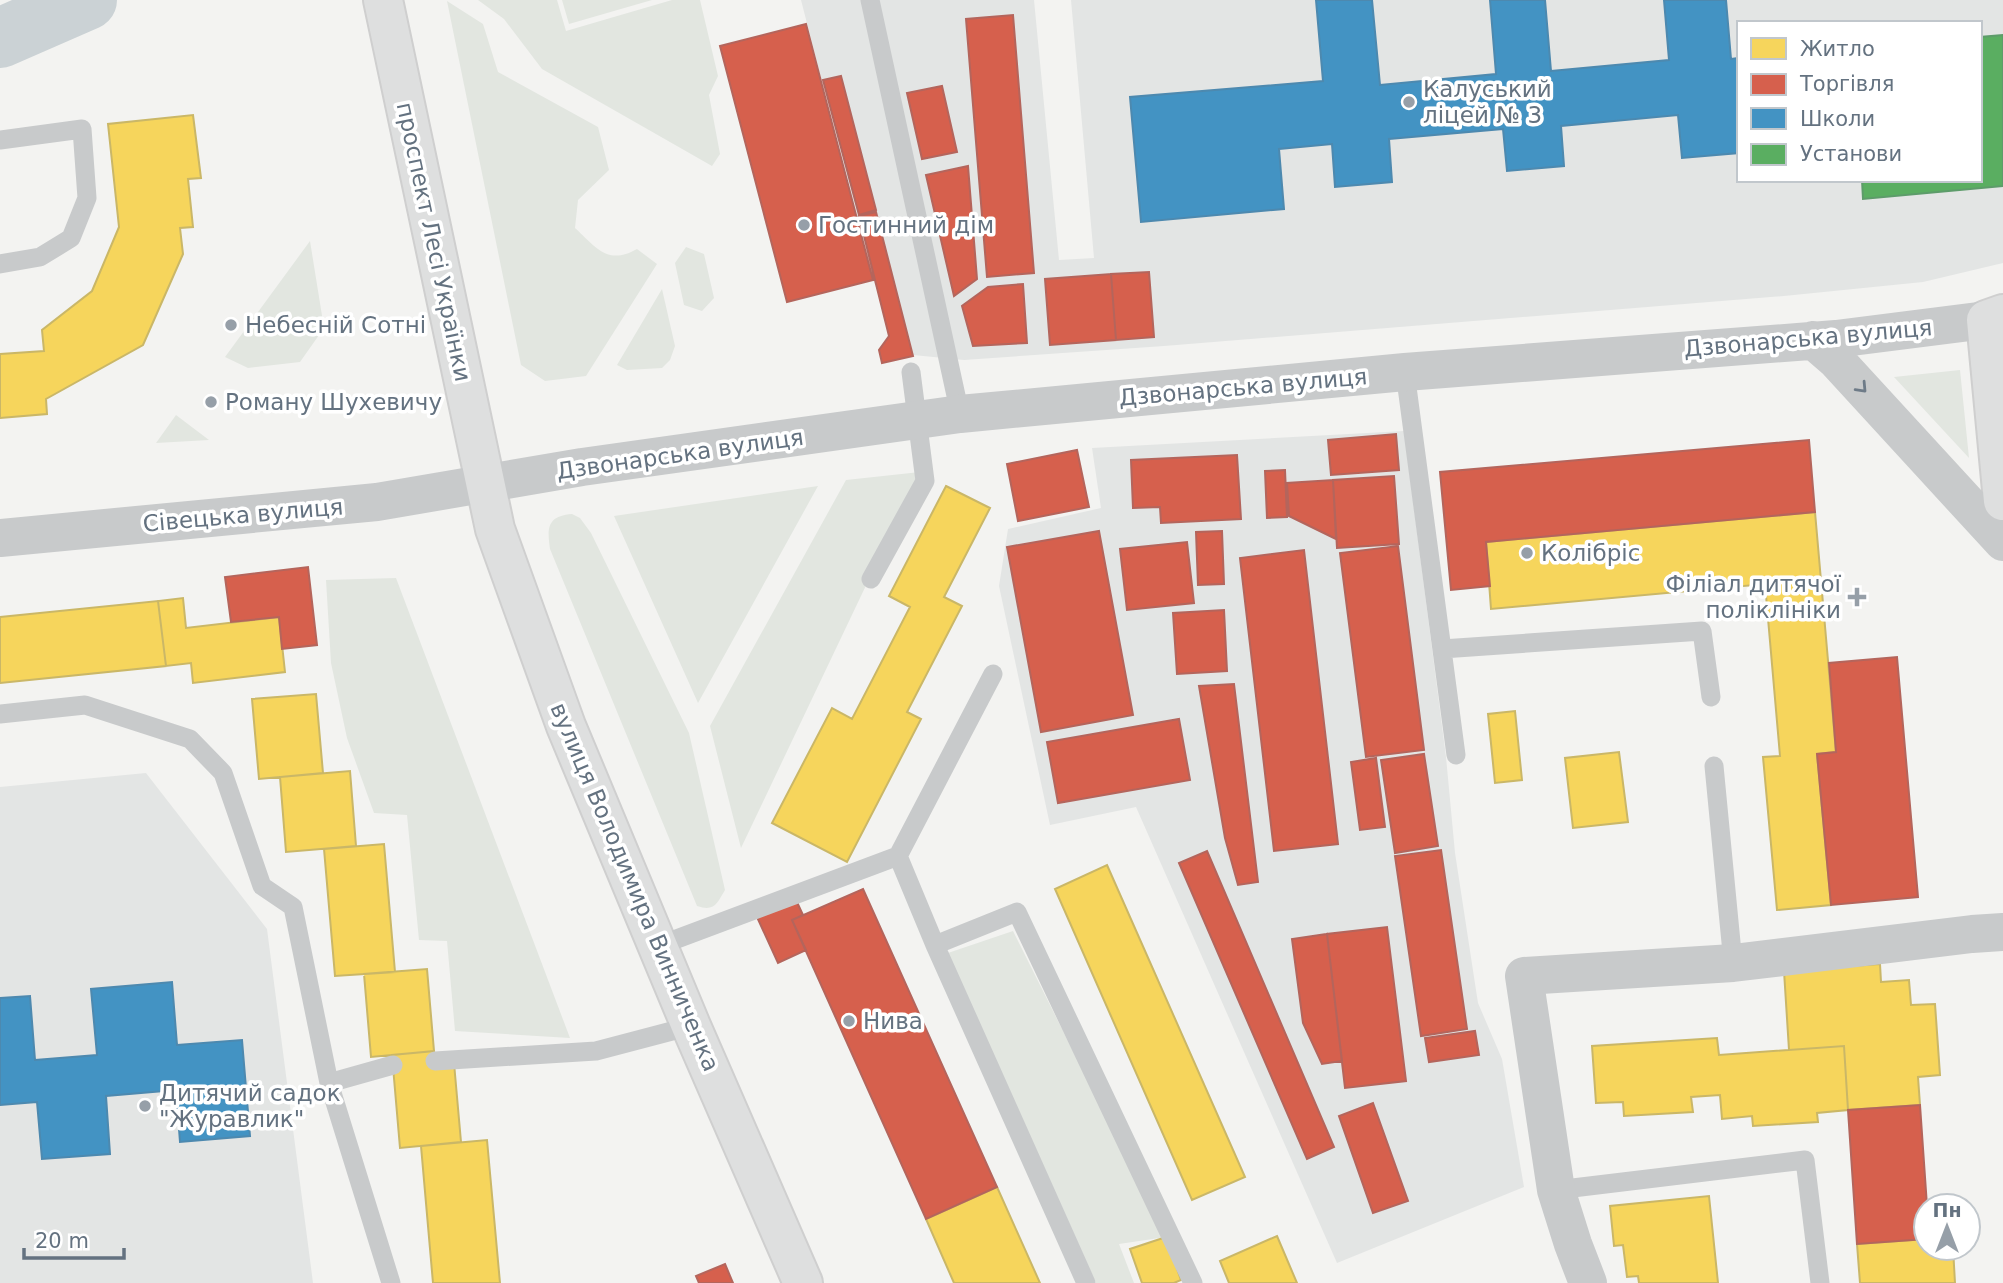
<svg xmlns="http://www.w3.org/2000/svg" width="2003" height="1283" font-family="'DejaVu Sans',sans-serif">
<rect width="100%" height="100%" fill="#f3f3f1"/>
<path fill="#e3e5e4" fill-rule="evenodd" d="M 801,0 L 1034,0 L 1059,260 L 1094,258 L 1071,0 L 2003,0 L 2003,263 L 1923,282 L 1784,296 L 1164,346 L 964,360 L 903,354 L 873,280 ZM 1739,23 L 1980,23 L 1980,180 L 1739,180 Z
M 1404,431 L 1446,757 L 1455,853 L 1478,1003 L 1502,1059 L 1524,1187 L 1337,1263 L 1136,807 L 1050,825 L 999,586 L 1008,529 L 1101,508 L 1092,448 Z
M 146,773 L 267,929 L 313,1283 L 0,1283 L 0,787 Z"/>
<path fill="#e2e6e0" d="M 478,0 L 557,0 L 566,31 L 672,0 L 700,0 L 718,76 L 709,95 L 720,154 L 712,166 L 542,69 L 504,19 Z
M 562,0 L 652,0 L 569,24 Z
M 447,1 L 483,24 L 498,72 L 598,127 L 609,170 L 578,200 L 575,228 C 596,247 607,266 637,249 L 657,264 L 586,376 L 545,381 L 521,365 Z
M 310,241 L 324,328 L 300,362 L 248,368 L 225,357 Z
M 686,247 L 704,254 L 714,298 L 702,311 L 684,305 L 675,263 Z
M 662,289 L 675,346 L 670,360 L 662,368 L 627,370 L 617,365 Z
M 1960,370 L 1969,458 L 1894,377 Z
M 176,415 L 209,440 L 156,443 Z
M 920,472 L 741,848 L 710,726 L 846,480 Z
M 818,486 L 698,703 L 614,516 Z
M 572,514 L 580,518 L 591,533 L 689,733 L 725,890 C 717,903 715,912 697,906 L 550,549 C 547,528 547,516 572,514 Z
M 396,578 L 570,1038 L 455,1031 L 447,941 L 419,940 L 407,815 L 374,813 L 347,738 L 331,663 L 326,580 Z
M 1013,931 L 1166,1237 L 1119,1244 L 1134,1283 L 1096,1283 L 948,953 Z"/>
<path fill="#f6d55c" stroke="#cab767" stroke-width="2" d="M 193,115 L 201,178 L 188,179 L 193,227 L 180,228 L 183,254 L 143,345 L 46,399 L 47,414 L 0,418 L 0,354 L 44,351 L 42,330 L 92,291 L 119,227 L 108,124 Z
M 946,486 L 990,508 L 944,597 L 962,606 L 907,712 L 921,719 L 847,862 L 772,823 L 832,708 L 852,719 L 910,607 L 889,596 Z
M 1815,512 L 1836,752 L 1817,754 L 1831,905 L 1777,910 L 1763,757 L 1780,756 L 1765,584 L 1491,609 L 1486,542 Z
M 183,598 L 186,628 L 279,617 L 285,672 L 193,683 L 191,663 L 166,666 L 158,601 Z
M 158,601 L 166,666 L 0,683 L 0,617 Z
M 316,694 L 323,773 L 259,779 L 252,699 Z
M 1515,711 L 1522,780 L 1495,783 L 1488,714 Z
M 1619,752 L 1628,822 L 1573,828 L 1565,758 Z
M 350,771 L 356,846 L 286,852 L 280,777 Z
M 384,844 L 395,972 L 335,976 L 324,849 Z
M 1107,865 L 1245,1177 L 1192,1200 L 1055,889 Z
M 1880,964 L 1881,982 L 1909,980 L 1911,1005 L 1935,1004 L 1940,1075 L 1918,1077 L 1920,1105 L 1848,1110 L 1844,1046 L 1789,1050 L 1784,971 Z
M 427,969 L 434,1051 L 371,1057 L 364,974 Z
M 1717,1038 L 1719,1055 L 1844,1046 L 1848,1110 L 1817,1113 L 1818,1122 L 1753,1126 L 1752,1116 L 1722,1119 L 1720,1095 L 1691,1097 L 1693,1112 L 1624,1116 L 1623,1102 L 1596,1103 L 1592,1046 Z
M 434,1051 L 435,1064 L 454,1063 L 461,1142 L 400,1148 L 392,1055 Z
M 487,1140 L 500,1283 L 433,1283 L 421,1146 Z
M 997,1187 L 1040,1283 L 954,1283 L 926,1219 Z
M 1709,1196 L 1718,1283 L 1639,1283 L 1638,1276 L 1627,1277 L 1623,1245 L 1614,1246 L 1610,1206 Z
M 1277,1236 L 1297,1283 L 1229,1283 L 1220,1261 Z
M 1166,1237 L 1181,1280 L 1174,1283 L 1142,1283 L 1130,1249 Z
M 1926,1239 L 1926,1248 L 1953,1248 L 1955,1283 L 1860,1283 L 1857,1244 Z"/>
<path fill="#d6604d" stroke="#b4655c" stroke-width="2" d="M 1013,15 L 1034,273 L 987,277 L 966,19 Z
M 806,24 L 873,280 L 787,302 L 720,46 Z
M 841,76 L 876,210 L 859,215 L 823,80 Z
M 942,86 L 957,152 L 922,159 L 907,93 Z
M 968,166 L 977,279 L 954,296 L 926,175 Z
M 876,212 L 913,356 L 882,363 L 879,350 L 889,336 L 859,216 Z
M 1149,272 L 1154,337 L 1116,340 L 1111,274 Z
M 1111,274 L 1116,340 L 1050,345 L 1045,279 Z
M 1023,284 L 1027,343 L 973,346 L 962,306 L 988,287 Z
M 1396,434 L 1399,470 L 1331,475 L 1328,440 Z
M 1809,440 L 1815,512 L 1486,542 L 1490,586 L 1451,590 L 1440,472 Z
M 1077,450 L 1089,507 L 1018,521 L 1007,464 Z
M 1237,455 L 1241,519 L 1161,523 L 1160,507 L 1133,508 L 1131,460 Z
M 1285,470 L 1287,517 L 1267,518 L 1265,471 Z
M 1394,476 L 1399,544 L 1337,548 L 1333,480 Z
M 1333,480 L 1336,539 L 1289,516 L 1287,483 Z
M 1099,531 L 1133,715 L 1041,732 L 1007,547 Z
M 1222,531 L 1224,584 L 1198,585 L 1196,532 Z
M 1187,542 L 1194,603 L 1127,610 L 1120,549 Z
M 1398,546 L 1424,750 L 1366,757 L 1340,553 Z
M 1304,550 L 1338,844 L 1274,851 L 1240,558 Z
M 308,567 L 317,645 L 282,649 L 279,617 L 231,622 L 225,577 Z
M 1224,610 L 1227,671 L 1177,674 L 1173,613 Z
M 1897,657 L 1918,897 L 1831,905 L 1817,754 L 1836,752 L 1829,663 Z
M 1234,684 L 1258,882 L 1238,885 L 1225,838 L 1199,686 Z
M 1179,719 L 1190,780 L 1058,803 L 1047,742 Z
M 1424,754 L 1438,846 L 1395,853 L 1381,760 Z
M 1376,758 L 1385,827 L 1360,830 L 1351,762 Z
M 1441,850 L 1467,1029 L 1421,1036 L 1395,856 Z
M 1207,851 L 1334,1147 L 1307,1159 L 1179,863 Z
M 863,889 L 997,1187 L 926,1219 L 792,920 Z
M 796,900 L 803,915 L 792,920 L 806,950 L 778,963 L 757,917 Z
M 1387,927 L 1406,1081 L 1345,1088 L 1327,934 Z
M 1327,934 L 1342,1061 L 1322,1064 L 1303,1023 L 1292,939 Z
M 1475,1031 L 1479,1055 L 1429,1062 L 1425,1038 Z
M 1373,1103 L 1408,1201 L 1373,1213 L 1339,1116 Z
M 1920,1105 L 1927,1206 L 1926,1239 L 1857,1244 L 1848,1110 Z
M 725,1264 L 733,1283 L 699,1283 L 696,1276 Z"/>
<path fill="#4393c3" stroke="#4d89af" stroke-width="2" d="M 1316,0 L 1372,0 L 1380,85 L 1496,74 L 1490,0 L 1545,0 L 1551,71 L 1669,60 L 1664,0 L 1726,0 L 1731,59 L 1739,58 L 1739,105 L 1737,106 L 1739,153 L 1682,158 L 1678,115 L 1561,126 L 1564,166 L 1507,171 L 1503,129 L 1389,139 L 1392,182 L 1335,187 L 1332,144 L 1279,149 L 1284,209 L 1141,222 L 1130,97 L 1323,81 Z
M 172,982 L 177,1045 L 242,1040 L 250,1136 L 180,1142 L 176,1090 L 106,1096 L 110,1154 L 42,1159 L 37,1102 L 0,1105 L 0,998 L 30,996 L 35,1060 L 97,1055 L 91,989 Z"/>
<path fill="#5aae61" stroke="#5d9c6a" stroke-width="2" d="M 2003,35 L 2003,186 L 1863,199 L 1862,180 L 1980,180 L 1980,37 Z"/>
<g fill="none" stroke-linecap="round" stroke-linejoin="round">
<path stroke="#cbd2d5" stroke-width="60" d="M 0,38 L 87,0"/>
<defs>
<path id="secondary" d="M 383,0 L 495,529 L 566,726 L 691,1026 L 803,1283
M 2003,314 L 1986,320 L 2003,501"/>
</defs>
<use href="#secondary" stroke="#cfcfcf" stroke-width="42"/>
<path stroke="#c8cacb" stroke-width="19" d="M 870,0 L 960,414
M 0,140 L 82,129 L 87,198 L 71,238 L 40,257 L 0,264
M 1405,372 L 1456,755
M 871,579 L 925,481 L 911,372
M 1442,649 L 1702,631 L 1711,697
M 0,714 L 85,705 L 190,739 L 223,773 L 262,886 L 293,907 L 329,1083 L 391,1283
M 1714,766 L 1733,963
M 898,856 L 993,674
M 935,945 L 1017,912 L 1193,1283
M 658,946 L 898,856 L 935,945 L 1086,1283
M 435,1061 L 596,1051 L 691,1026
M 329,1083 L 393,1065
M 1556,1190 L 1805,1160 L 1820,1283"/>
<path stroke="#c8cacb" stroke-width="38" d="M 1813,340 L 1835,359 L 2003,542
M 0,538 L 377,502 L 582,467 L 960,414 L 1405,372 L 1836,339 L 1986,320
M 1588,1283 L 1573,1244 L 1556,1190 L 1524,976 L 1733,963 L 1972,934 L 2003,932"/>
<use href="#secondary" stroke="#dedfdf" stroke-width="38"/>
</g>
<defs><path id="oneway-chevron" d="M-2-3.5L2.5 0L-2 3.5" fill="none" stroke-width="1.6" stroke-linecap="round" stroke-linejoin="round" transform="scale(1.75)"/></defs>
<use stroke="#6e7b88" href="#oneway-chevron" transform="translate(1862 388) rotate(47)"/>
<g fill="#969fa8" stroke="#fff" stroke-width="2.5">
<circle cx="1409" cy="102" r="7"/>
<circle cx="804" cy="225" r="7"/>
<circle cx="231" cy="325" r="7"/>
<circle cx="211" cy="402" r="7"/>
<circle cx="1527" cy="553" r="7"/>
<path d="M1853.5 586.5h7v7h7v7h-7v7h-7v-7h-7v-7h7z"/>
<circle cx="849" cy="1021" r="7"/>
<circle cx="145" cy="1106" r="7"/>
</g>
<g text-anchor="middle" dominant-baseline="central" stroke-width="7" stroke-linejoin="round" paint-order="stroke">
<g font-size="23" fill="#647280" stroke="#fff" text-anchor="start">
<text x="1423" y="89">Калуський<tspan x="1423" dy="26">ліцей № 3</tspan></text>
<text x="818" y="225">Гостинний дім</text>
<text x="245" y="325">Небесній Сотні</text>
<text x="225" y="402">Роману Шухевичу</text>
<text x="1541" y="553">Колібріс</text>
<text x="1841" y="584" text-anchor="end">Філіал дитячої<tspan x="1841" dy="26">поліклініки</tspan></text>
<text x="863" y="1021">Нива</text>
<text x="159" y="1093">Дитячий садок<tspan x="159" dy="26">"Журавлик"</tspan></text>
</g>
<g font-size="23" fill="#647280" stroke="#fff">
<text transform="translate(434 242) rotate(78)">проспект Лесі Українки</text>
<text transform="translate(1808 338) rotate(-5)">Дзвонарська вулиця</text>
<text transform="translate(1243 387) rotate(-5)">Дзвонарська вулиця</text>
<text transform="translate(680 454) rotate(-8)">Дзвонарська вулиця</text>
<text transform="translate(243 515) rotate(-5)">Сівецька вулиця</text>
<text transform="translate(635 887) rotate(67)">вулиця Володимира Винниченка</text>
</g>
</g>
<rect x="1737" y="21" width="245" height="161" fill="#ffffff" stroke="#c1c7cc" stroke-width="2"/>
<rect x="1751" y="38" width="35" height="21" fill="#f6d55c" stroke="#c1c7cc" stroke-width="2"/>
<text x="1800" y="56" font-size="21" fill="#647280">Житло</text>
<rect x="1751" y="74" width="35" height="21" fill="#d6604d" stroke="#c1c7cc" stroke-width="2"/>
<text x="1800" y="91" font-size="21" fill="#647280">Торгівля</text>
<rect x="1751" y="108" width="35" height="21" fill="#4393c3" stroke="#c1c7cc" stroke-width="2"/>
<text x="1800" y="126" font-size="21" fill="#647280">Школи</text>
<rect x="1751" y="144" width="35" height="21" fill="#5aae61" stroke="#c1c7cc" stroke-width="2"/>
<text x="1800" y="161" font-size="21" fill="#647280">Установи</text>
<g transform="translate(1947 1227)"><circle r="33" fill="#ffffff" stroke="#c1c7cc" stroke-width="2"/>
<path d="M0-5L12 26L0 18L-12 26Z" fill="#969fa8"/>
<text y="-10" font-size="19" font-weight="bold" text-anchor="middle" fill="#647280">Пн</text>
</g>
<path d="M24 1248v10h100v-10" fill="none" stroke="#647280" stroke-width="3.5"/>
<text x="35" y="1248" font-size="21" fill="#647280" stroke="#ffffff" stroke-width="5" paint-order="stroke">20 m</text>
</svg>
